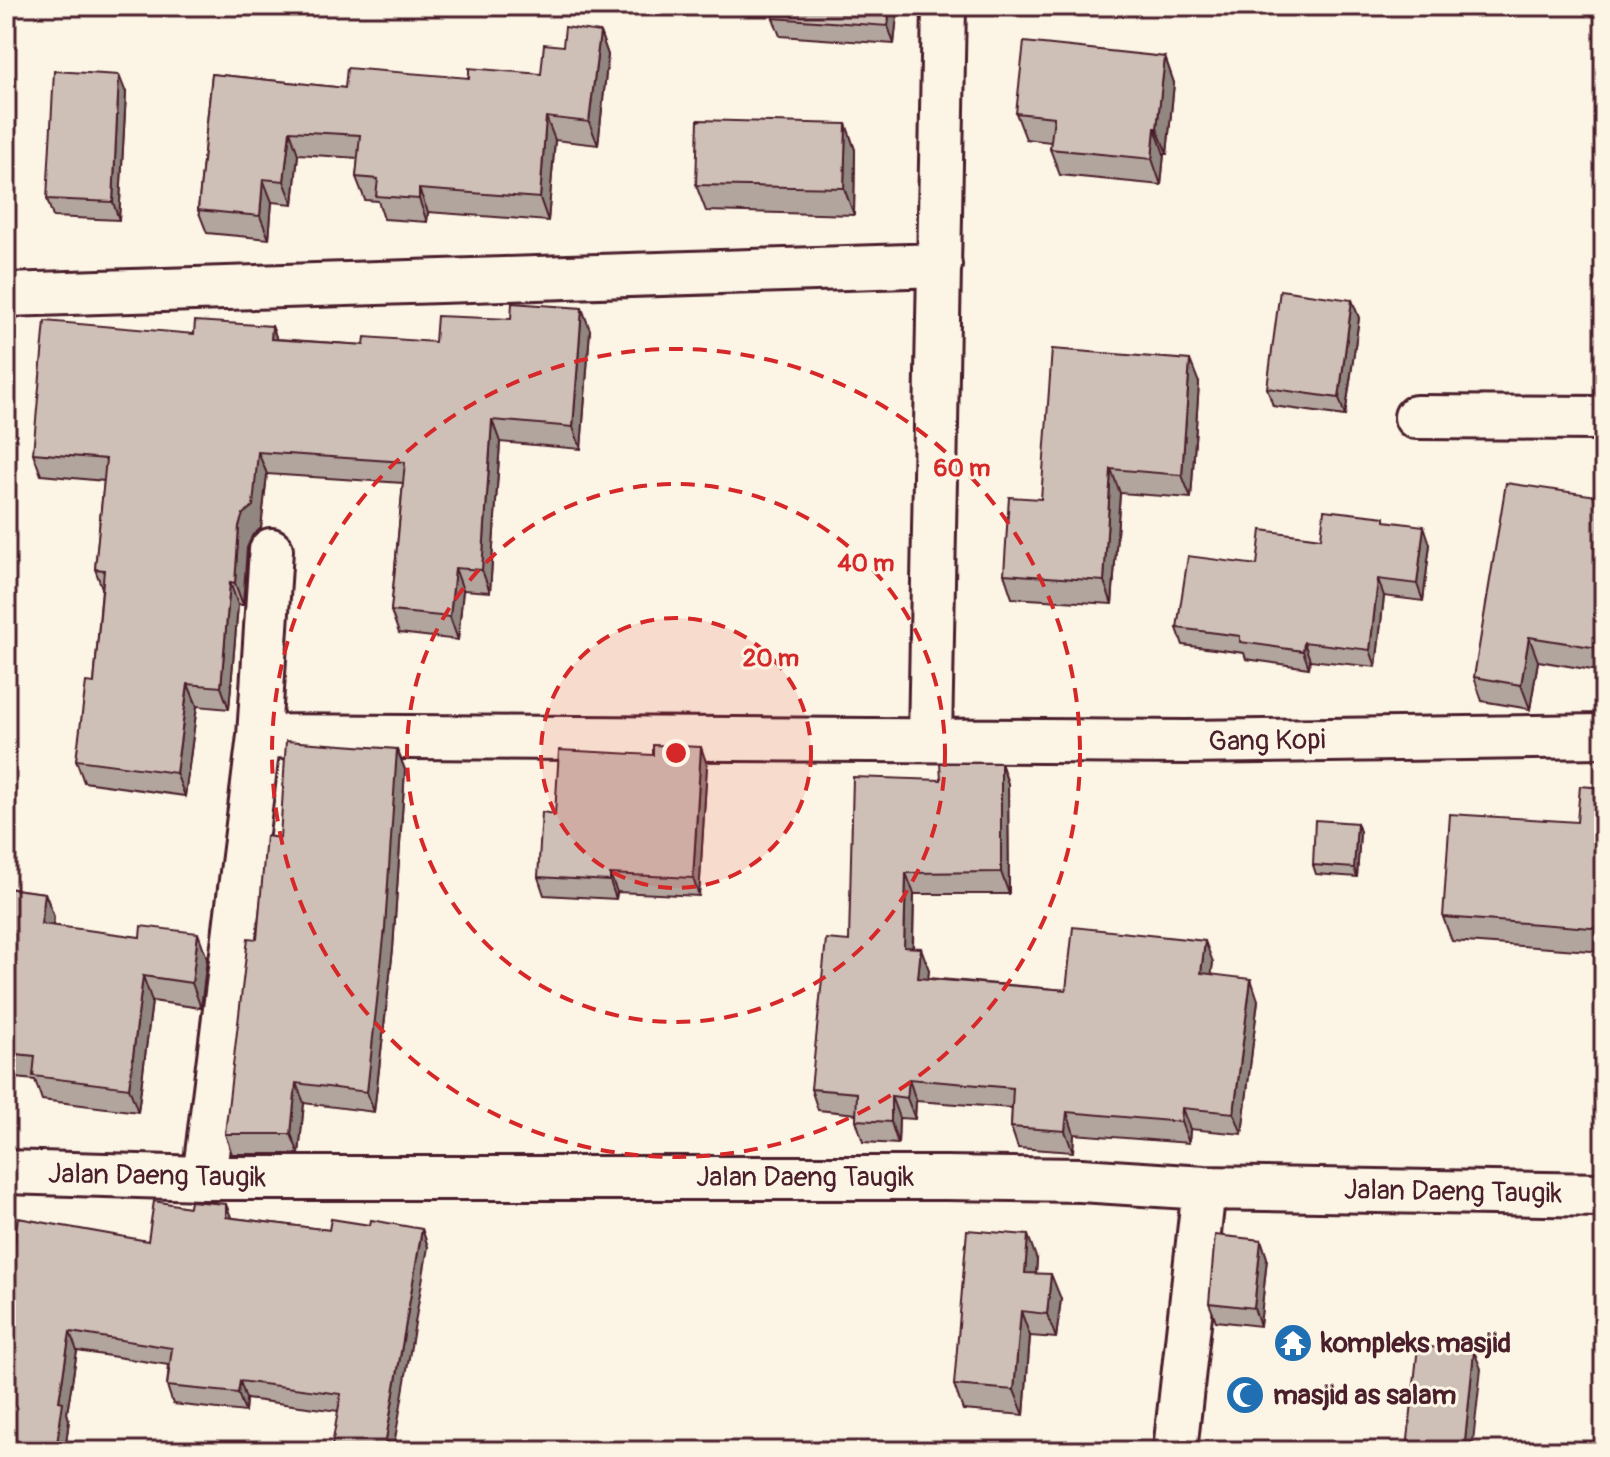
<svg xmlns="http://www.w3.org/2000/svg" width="1610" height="1457" font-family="Pangolin,sans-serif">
<rect width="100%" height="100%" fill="#fcf5e5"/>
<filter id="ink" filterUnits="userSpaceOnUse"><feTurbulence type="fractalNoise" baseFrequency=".0125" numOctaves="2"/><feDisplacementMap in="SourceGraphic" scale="16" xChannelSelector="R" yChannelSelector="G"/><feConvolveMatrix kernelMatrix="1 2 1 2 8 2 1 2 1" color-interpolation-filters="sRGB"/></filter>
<g filter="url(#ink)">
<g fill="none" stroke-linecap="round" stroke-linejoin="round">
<defs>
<path id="minor" d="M 6,295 L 940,265
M 1416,417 L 1604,418
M 259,736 L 1186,742 L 1604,736
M 930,739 L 944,6
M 6,1172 L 204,1178 L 946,1178 L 1081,1180 L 1204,1188 L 1604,1195
M 204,1178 L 259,736 L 271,550
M 1175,1451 L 1204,1188"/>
</defs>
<use href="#minor" stroke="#4a1f2b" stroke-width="48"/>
<use href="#minor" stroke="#fcf5e5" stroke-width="42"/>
</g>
<path fill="#b2a59d" stroke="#4a1f2b" stroke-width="2" d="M 774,6 L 898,6 L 894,44 L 780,36 L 773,18 Z
M 600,32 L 608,55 L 598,145 L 555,140 L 548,221 L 428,212 L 427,222 L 384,219 L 378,201 L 365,200 L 356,177 L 358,158 L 298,154 L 293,204 L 272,202 L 269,239 L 207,233 L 198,210 L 212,74 L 345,88 L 541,74 L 563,46 Z
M 1165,57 L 1174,83 L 1167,154 L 1164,154 L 1161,185 L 1060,175 L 1050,149 L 1051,142 L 1026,139 L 1016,113 Z
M 126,93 L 119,220 L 53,217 L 47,199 Z
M 846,124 L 855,150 L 854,215 L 706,211 L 696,185 Z
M 1352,300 L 1359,318 L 1345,416 L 1273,406 L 1267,388 Z
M 272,326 L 277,339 L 364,345 L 435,342 L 590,330 L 581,449 L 500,442 L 490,592 L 463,590 L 458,640 L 399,633 L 391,611 L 403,483 L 267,474 L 261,528 L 252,536 L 247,548 L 243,605 L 238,605 L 229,709 L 197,706 L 185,796 L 84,782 L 76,760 L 94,683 L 102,588 L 95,569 L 104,481 L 41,475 L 33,453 L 194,334 Z
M 1199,383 L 1191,498 L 1120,493 L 1112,604 L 1012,598 L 1004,574 L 1041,499 Z
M 1604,497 L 1604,672 L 1538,661 L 1530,709 L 1482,701 L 1474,677 Z
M 1387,522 L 1430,544 L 1423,601 L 1384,596 L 1376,667 L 1310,660 L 1309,668 L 1246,659 L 1244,653 L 1183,645 L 1177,628 L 1257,565 L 1321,538 Z
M 397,749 L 405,770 L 393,949 L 374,1112 L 304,1103 L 299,1154 L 232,1154 L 225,1134 L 257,939 L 280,838 Z
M 1001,763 L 1008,784 L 1009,894 L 914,894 L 913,948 L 929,970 L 928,978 L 1066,990 L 1213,962 L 1211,974 L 1258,1000 L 1242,1134 L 1190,1129 L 1189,1143 L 1074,1134 L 1073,1152 L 1018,1148 L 1011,1127 L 1012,1108 L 916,1101 L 915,1119 L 899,1118 L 898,1144 L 863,1142 L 856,1120 L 856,1114 L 818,1110 L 811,1089 L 849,941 L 941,780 Z
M 707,765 L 699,896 L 617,892 L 616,899 L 544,895 L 538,877 L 555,814 Z
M 1604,788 L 1604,952 L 1452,941 L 1443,917 L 1577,822 Z
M 1357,823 L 1360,832 L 1357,877 L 1316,874 L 1313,865 Z
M 6,888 L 45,893 L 54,917 L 53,925 L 207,958 L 201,1008 L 152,1001 L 138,1112 L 42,1100 L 35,1080 L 6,1077 Z
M 189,1207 L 232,1218 L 329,1230 L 370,1225 L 422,1229 L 428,1247 L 338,1411 L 246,1399 L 245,1412 L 173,1404 L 167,1386 L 169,1365 L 77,1351 L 67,1413 L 69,1420 L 65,1451 L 6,1451 L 6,1290 L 148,1241 Z
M 1261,1240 L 1267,1258 L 1260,1326 L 1216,1321 L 1209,1303 Z
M 1037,1260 L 1036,1273 L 1061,1299 L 1056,1338 L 1030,1336 L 1024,1415 L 963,1410 L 954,1385 Z"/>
<path fill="#918680" stroke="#4a1f2b" stroke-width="2" d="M 890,6 L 898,6 L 894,44 L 888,26 Z
M 600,32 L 608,55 L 598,145 L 589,122 Z
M 1165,57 L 1174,83 L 1167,154 L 1157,128 Z
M 119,75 L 126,93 L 119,220 L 113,202 Z
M 546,117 L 555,140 L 548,221 L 540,198 Z
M 846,124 L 855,150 L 854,215 L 844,188 Z
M 1155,128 L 1164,154 L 1161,185 L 1152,159 Z
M 290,131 L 298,154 L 293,204 L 284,181 Z
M 263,179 L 272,202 L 269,239 L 260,216 Z
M 419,189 L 428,212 L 427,222 L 419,199 Z
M 1352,300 L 1359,318 L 1345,416 L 1339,398 Z
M 582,308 L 590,330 L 581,449 L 573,427 Z
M 272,326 L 280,348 L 271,339 Z
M 1190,360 L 1199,383 L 1191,498 L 1182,475 Z
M 492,420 L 500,442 L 490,592 L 482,570 Z
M 258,452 L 267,474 L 261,528 L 252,536 L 247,548 L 243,605 L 235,583 L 239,526 Z
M 1111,469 L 1120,493 L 1112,604 L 1104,581 Z
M 1424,526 L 1430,544 L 1423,601 L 1417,584 Z
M 455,568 L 463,590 L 458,640 L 450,617 Z
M 1378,579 L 1384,596 L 1376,667 L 1370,650 Z
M 230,582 L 238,605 L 229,709 L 221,687 Z
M 1529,637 L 1538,661 L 1530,709 L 1521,685 Z
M 1304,642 L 1310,660 L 1309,668 L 1303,651 Z
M 188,684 L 197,706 L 185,796 L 176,773 Z
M 701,747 L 707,765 L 699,896 L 693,878 Z
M 397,749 L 405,770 L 393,949 L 374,1112 L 367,1092 Z
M 1001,763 L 1008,784 L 1009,894 L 1001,872 Z
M 1357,823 L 1360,832 L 1357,877 L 1354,868 Z
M 906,873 L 914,894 L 912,968 L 904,947 Z
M 610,874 L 617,892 L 616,899 L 610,881 Z
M 45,893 L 54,917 L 50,948 L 41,924 Z
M 198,933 L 207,958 L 201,1008 L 192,983 Z
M 1205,941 L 1213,962 L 1209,995 L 1201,973 Z
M 921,948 L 929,970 L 926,999 L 918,978 Z
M 143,976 L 152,1001 L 138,1112 L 129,1088 Z
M 1251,979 L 1258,1000 L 1242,1134 L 1234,1113 Z
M 909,1079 L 916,1101 L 915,1119 L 907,1098 Z
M 296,1083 L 304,1103 L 299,1154 L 291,1134 Z
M 891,1096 L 899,1118 L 898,1144 L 891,1122 Z
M 1182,1108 L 1190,1129 L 1189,1143 L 1181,1122 Z
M 1067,1112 L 1074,1134 L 1073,1152 L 1065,1131 Z
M 226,1204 L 233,1222 L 226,1217 Z
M 422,1229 L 428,1247 L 393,1451 L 384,1451 Z
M 1028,1235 L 1037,1260 L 1034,1297 L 1025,1273 Z
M 1261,1240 L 1267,1258 L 1260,1326 L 1254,1308 Z
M 1051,1274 L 1061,1299 L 1056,1338 L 1047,1314 Z
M 1021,1311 L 1030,1336 L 1024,1415 L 1014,1390 Z
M 70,1332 L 77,1351 L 67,1413 L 69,1420 L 65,1451 L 56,1451 L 59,1401 Z
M 1474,1351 L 1481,1369 L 1472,1451 L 1464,1451 Z
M 240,1381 L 246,1399 L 245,1412 L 238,1393 Z"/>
<path fill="#cfc0b7" stroke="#4a1f2b" stroke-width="2" d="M 774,6 L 890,6 L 888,26 L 773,18 Z
M 565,27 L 600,32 L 589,122 L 546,117 L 540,198 L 419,189 L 419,199 L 376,196 L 378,179 L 356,177 L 360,135 L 290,131 L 284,181 L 263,179 L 260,216 L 198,210 L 212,74 L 345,88 L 347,68 L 469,78 L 469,68 L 541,74 L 544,44 L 563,46 Z
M 1024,42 L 1165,57 L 1157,128 L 1155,128 L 1152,159 L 1050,149 L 1054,117 L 1016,113 Z
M 54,71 L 119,75 L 113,202 L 47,199 Z
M 698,120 L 846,124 L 844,188 L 696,185 Z
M 1280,290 L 1352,300 L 1339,398 L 1267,388 Z
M 512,303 L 582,308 L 573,427 L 492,420 L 482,570 L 455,568 L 450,617 L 391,611 L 405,462 L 258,452 L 253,506 L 243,514 L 239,526 L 235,583 L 230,582 L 221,687 L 188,684 L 176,773 L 76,760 L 86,682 L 94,683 L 104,570 L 95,569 L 106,459 L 33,453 L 45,321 L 194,334 L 195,321 L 272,326 L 271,339 L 364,345 L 365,337 L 435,342 L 437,316 L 511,319 Z
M 1052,349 L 1190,360 L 1182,475 L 1111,469 L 1104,581 L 1004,574 L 1009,497 L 1041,499 Z
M 1506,483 L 1604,497 L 1604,649 L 1529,637 L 1521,685 L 1474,677 Z
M 1324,510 L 1385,517 L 1385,521 L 1424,526 L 1417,584 L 1378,579 L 1370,650 L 1304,642 L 1303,651 L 1240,642 L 1240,636 L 1177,628 L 1188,556 L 1257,565 L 1261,530 L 1321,538 Z
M 286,741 L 397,749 L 385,928 L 367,1092 L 296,1083 L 291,1134 L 225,1134 L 248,938 L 257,939 L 266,836 L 280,838 Z
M 653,745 L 701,747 L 693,878 L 610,874 L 610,881 L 538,877 L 542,812 L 555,814 L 559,750 L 653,755 Z
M 940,763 L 1001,763 L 1001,872 L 906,873 L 904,947 L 921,948 L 918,978 L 1066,990 L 1073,927 L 1205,941 L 1201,973 L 1251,979 L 1234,1113 L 1182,1108 L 1181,1122 L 1067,1112 L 1065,1131 L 1011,1127 L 1013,1088 L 909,1079 L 907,1098 L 891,1096 L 891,1122 L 856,1120 L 857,1093 L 811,1089 L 826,939 L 849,941 L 853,777 L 941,780 Z
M 1580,786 L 1604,788 L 1604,929 L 1443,917 L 1450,814 L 1577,822 Z
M 1315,820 L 1357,823 L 1354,868 L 1313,865 Z
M 6,888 L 45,893 L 41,924 L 140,937 L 141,926 L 198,933 L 192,983 L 143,976 L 129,1088 L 33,1076 L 35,1056 L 6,1053 Z
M 154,1201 L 189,1207 L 190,1201 L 226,1204 L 226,1217 L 329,1230 L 331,1219 L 370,1225 L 371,1220 L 422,1229 L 384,1451 L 331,1451 L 341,1394 L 240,1381 L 238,1393 L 167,1386 L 172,1348 L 70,1332 L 59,1401 L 63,1402 L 56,1451 L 6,1451 L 6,1290 L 18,1218 L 148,1241 Z
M 967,1230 L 1028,1235 L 1025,1273 L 1051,1274 L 1047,1314 L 1021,1311 L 1014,1390 L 954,1385 Z
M 1215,1235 L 1261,1240 L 1254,1308 L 1209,1303 Z
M 1418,1346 L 1474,1351 L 1464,1451 L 1424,1451 L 1407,1449 Z"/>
</g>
<circle cx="676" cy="753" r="135" fill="#d62828" fill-opacity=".12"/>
<g fill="none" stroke="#d62828" stroke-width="4" stroke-dasharray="14 10">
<circle cx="676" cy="753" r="135"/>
<circle cx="676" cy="753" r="269"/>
<circle cx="676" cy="753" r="404"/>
</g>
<defs>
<symbol id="temple-disc" viewBox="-11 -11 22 22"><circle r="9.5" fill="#1f6fb2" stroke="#fcf5e5"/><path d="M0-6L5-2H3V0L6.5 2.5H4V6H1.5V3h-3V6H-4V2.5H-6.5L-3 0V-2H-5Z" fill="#fff"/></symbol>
<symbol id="mosque-disc" viewBox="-11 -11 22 22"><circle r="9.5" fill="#1f6fb2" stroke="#fcf5e5"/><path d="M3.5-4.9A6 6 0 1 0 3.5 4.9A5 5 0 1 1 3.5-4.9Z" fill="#fff"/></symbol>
</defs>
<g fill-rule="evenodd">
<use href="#temple-disc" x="1271" y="1321" width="44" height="44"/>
<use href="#mosque-disc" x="1223" y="1373" width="44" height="44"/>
</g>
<g text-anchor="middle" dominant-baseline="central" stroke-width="6" stroke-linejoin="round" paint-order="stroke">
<g font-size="28" fill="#4a1f2b" stroke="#fcf5e5">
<text transform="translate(1267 741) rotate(-1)">Gang Kopi</text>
<text transform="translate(157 1176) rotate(1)">Jalan Daeng Taugik</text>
<text x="805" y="1177">Jalan Daeng Taugik</text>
<text transform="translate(1453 1192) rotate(1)">Jalan Daeng Taugik</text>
</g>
<g font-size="28" font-weight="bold" fill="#4a1f2b" stroke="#fcf5e5" text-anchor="start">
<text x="1321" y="1343">kompleks masjid</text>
<text x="1273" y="1395">masjid as salam</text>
</g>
</g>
<circle cx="676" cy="753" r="12" fill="#d62828" stroke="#fcf5e5" stroke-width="4"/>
<g font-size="24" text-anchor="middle" font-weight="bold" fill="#d62828" stroke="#fcf5e5" stroke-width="6" stroke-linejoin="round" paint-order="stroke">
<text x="962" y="476">60 m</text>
<text x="866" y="571">40 m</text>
<text x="771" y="666">20 m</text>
</g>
<rect width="1610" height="1457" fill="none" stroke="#fcf5e5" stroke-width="32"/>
<rect x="16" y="16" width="1578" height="1425" fill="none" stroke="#4a1f2b" stroke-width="3" filter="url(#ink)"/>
</svg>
